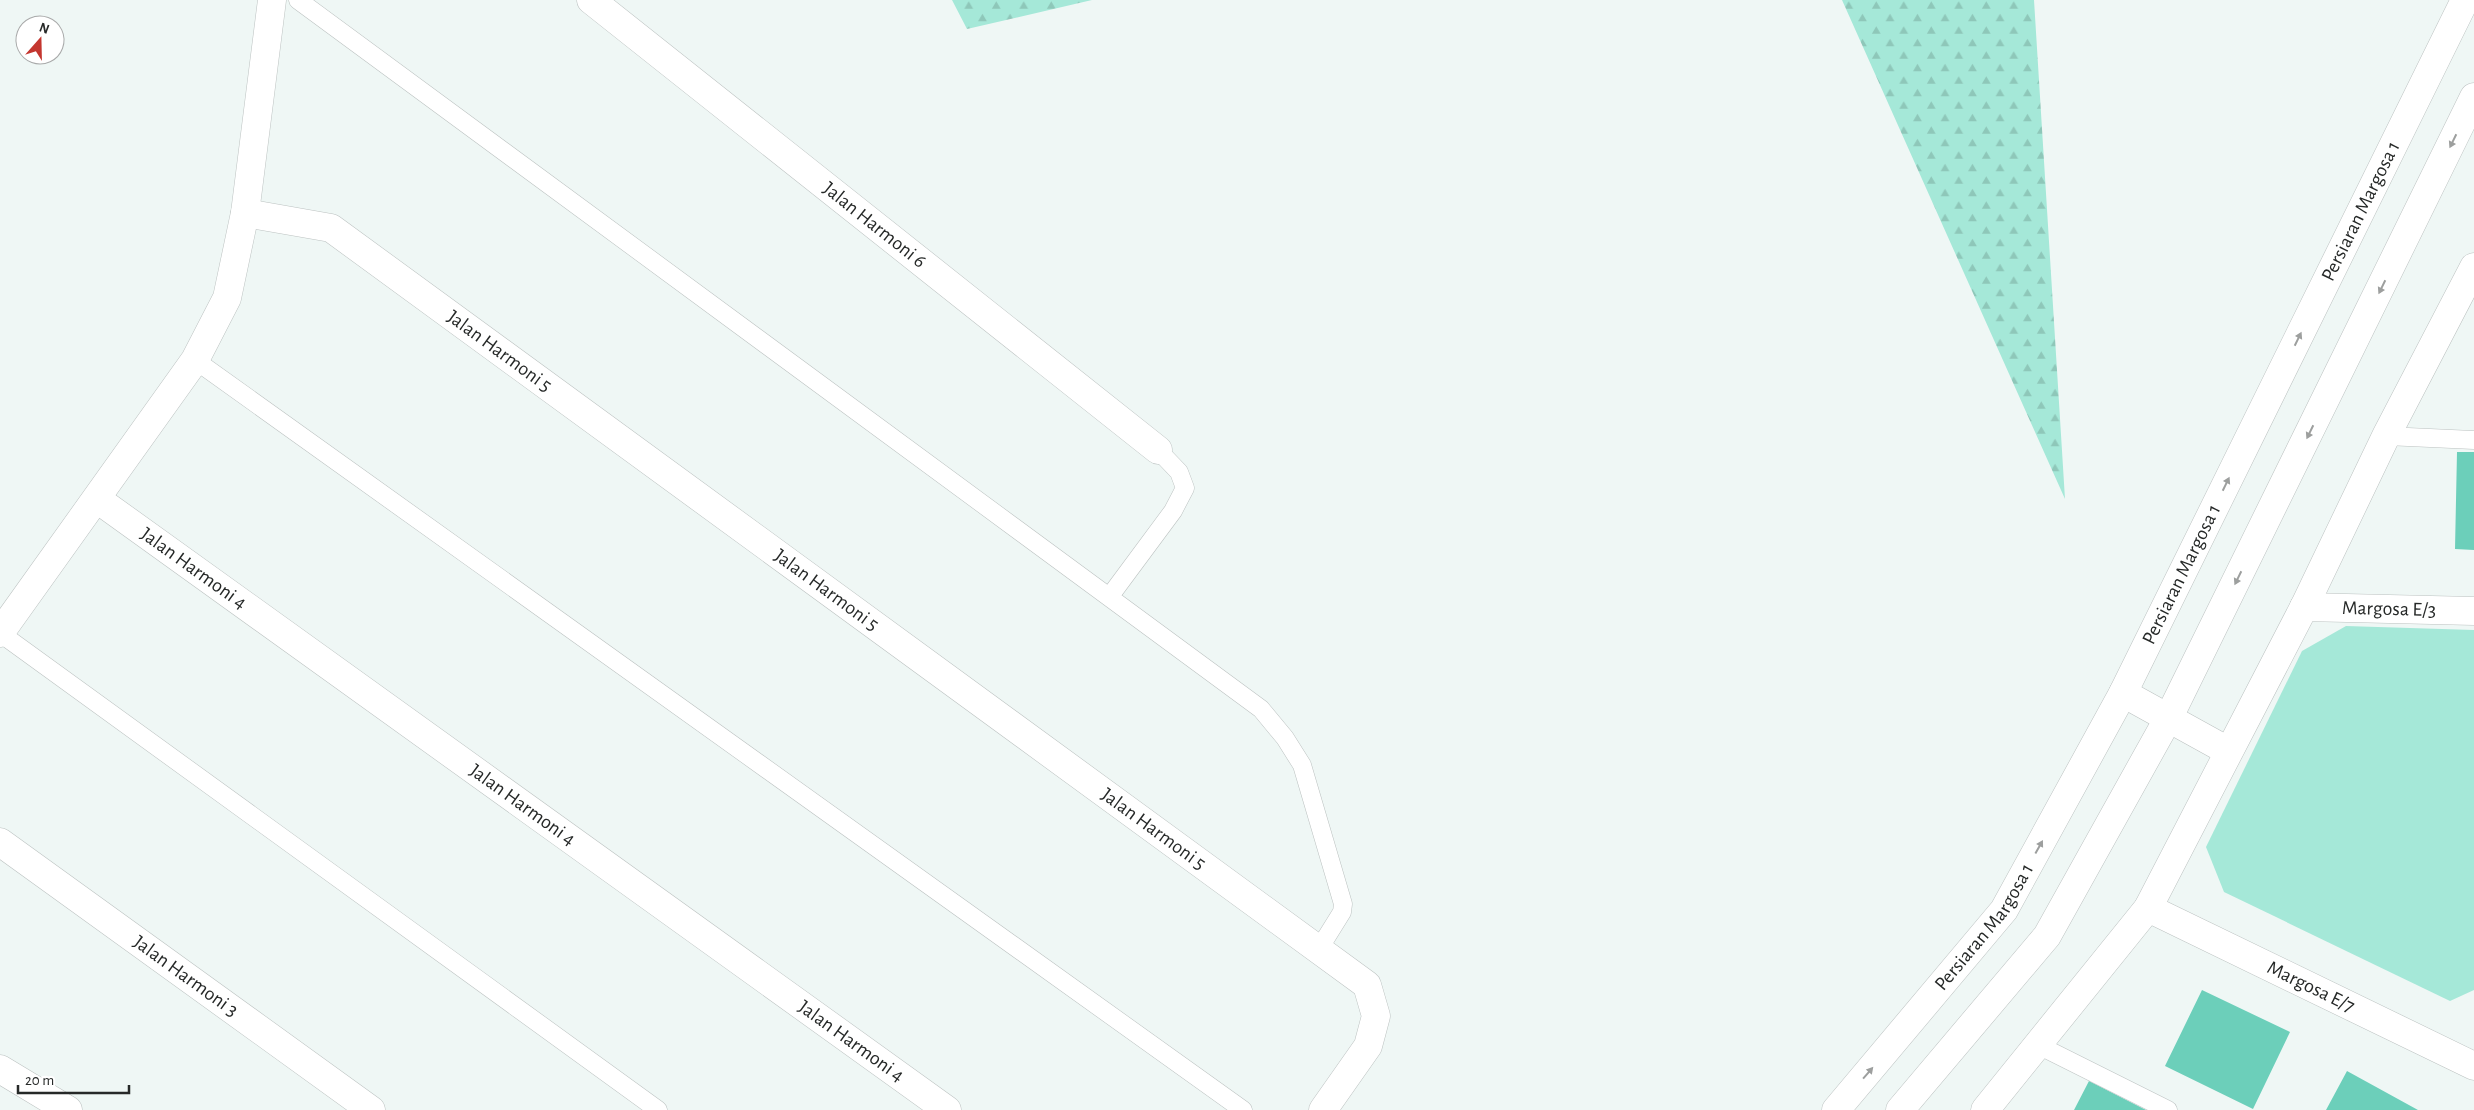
<svg xmlns="http://www.w3.org/2000/svg" width="2474" height="1110" font-family="'Alegreya Sans',sans-serif">
<defs>
<pattern id="forest-firs" width="22" height="20" patternUnits="userSpaceOnUse" patternTransform="scale(1.25)"><rect width="22" height="20" fill="#a5e8d8"/><path d="M5 1l3.5 6h-7zM16 11l3.5 6h-7z" fill="#8ec7b9"/></pattern>
</defs>
<rect width="100%" height="100%" fill="#eff7f5"/>
<path fill="#a5e8d8" d="M 2346,626 L 2474,630 L 2474,990 L 2450,1001 L 2224,892 L 2206,847 L 2302,651 Z"/>
<path fill="url(#forest-firs)" d="M 952,0 L 1092,0 L 967,29 Z
M 1842,0 L 2034,0 L 2065,499 Z"/>
<path fill="#6ccfba" d="M 2457,452 L 2474,452 L 2474,550 L 2455,549 Z
M 2202,990 L 2290,1032 L 2253,1109 L 2165,1066 Z
M 2347,1071 L 2418,1110 L 2326,1110 Z
M 2089,1081 L 2146,1110 L 2074,1110 Z"/>
<g fill="none" stroke-linecap="round" stroke-linejoin="round">
<defs>
<path id="lane" d="M 298,0 L 1261,709 L 1285,738 L 1302,765 L 1343,904 L 1342,912 L 1319,949
M 195,360 L 1243,1110
M 2386,436 L 2474,440
M 1110,596 L 1173,511 L 1185,488 L 1179,472 L 1158,450
M 0,633 L 658,1110
M 2038,1045 L 2168,1110"/>
<g id="street">
<path id="s1" d="M 591,0 L 1158,450"/>
<path id="s2" d="M 245,213 L 331,228 L 1367,985 L 1376,1016 L 1368,1046 L 1323,1110"/>
<path id="s3" d="M 97,499 L 947,1110"/>
<path id="s4" d="M 2304,607 L 2474,611"/>
<path d="M 0,633 L 195,360 L 227,298 L 245,213 L 272,0"/>
<path d="M 2123,693 L 2228,751"/>
<path id="s5" d="M 0,842 L 371,1110"/>
<path id="s6" d="M 2148,908 L 2474,1066"/>
<path d="M 0,1069 L 68,1110"/>
<path d="M 1985,1110 L 2148,908 L 2304,607 L 2386,436 L 2474,267"/>
</g>
<g id="secondary">
<path id="s7" d="M 1836,1110 L 2004,910 L 2123,693 L 2465,0"/>
<path d="M 1900,1110 L 2047,936 L 2169,717 L 2474,97"/>
</g>
</defs>
<use href="#lane" stroke="#bcc2c1" stroke-width="19"/>
<use href="#street" stroke="#bcc2c1" stroke-width="29"/>
<use href="#secondary" stroke="#bcc2c1" stroke-width="29"/>
<use href="#lane" stroke="#fff" stroke-width="18"/>
<use href="#street" stroke="#fff" stroke-width="28"/>
<use href="#secondary" stroke="#fff" stroke-width="28"/>
</g>
<defs><path id="oneway-solid" d="M-6-.8H1V-3.2L6.5 0L1 3.2V.8H-6Z" transform="scale(1.25)"/></defs>
<g fill="#9d9f9e">
<use href="#oneway-solid" transform="translate(2453 141) rotate(116)"/>
<use href="#oneway-solid" transform="translate(2382 287) rotate(116)"/>
<use href="#oneway-solid" transform="translate(2298 339) rotate(-64)"/>
<use href="#oneway-solid" transform="translate(2310 432) rotate(116)"/>
<use href="#oneway-solid" transform="translate(2226 484) rotate(-64)"/>
<use href="#oneway-solid" transform="translate(2238 578) rotate(116)"/>
<use href="#oneway-solid" transform="translate(2039 847) rotate(-61)"/>
<use href="#oneway-solid" transform="translate(1868 1073) rotate(-49)"/>
</g>
<g text-anchor="middle" dominant-baseline="central" stroke-width="4" stroke-linejoin="round" paint-order="stroke">
<g font-size="20" fill="#262928" stroke="#fff">
<text stroke="none"><textPath href="#s7" startOffset="1046">Persiaran Margosa 1</textPath></text>
<text stroke="none"><textPath href="#s1" startOffset="362">Jalan Harmoni 6</textPath></text>
<text stroke="none"><textPath href="#s2" startOffset="296">Jalan Harmoni 5</textPath></text>
<text stroke="none"><textPath href="#s3" startOffset="119">Jalan Harmoni 4</textPath></text>
<text stroke="none"><textPath href="#s7" startOffset="641">Persiaran Margosa 1</textPath></text>
<text stroke="none"><textPath href="#s2" startOffset="701">Jalan Harmoni 5</textPath></text>
<text stroke="none"><textPath href="#s4" startOffset="85">Margosa E/3</textPath></text>
<text stroke="none"><textPath href="#s3" startOffset="524">Jalan Harmoni 4</textPath></text>
<text stroke="none"><textPath href="#s2" startOffset="1106">Jalan Harmoni 5</textPath></text>
<text stroke="none"><textPath href="#s7" startOffset="236">Persiaran Margosa 1</textPath></text>
<text stroke="none"><textPath href="#s5" startOffset="229">Jalan Harmoni 3</textPath></text>
<text stroke="none"><textPath href="#s6" startOffset="181">Margosa E/7</textPath></text>
<text stroke="none"><textPath href="#s3" startOffset="929">Jalan Harmoni 4</textPath></text>
</g>
</g>
<g transform="translate(40 40) rotate(20)"><circle r="24" fill="#ffffff" stroke="#a8a9a9"/>
<path d="M0-4L9 19L0 12L-9 19Z" fill="#c4362f"/>
<text y="-8" font-size="14" font-weight="bold" text-anchor="middle" fill="#262928">N</text>
</g>
<path d="M18 1085v8h111v-8" fill="none" stroke="#262928" stroke-width="2.5"/>
<text x="25" y="1085" font-size="15" fill="#262928" stroke="#ffffff" stroke-width="4" paint-order="stroke">20 m</text>
</svg>
